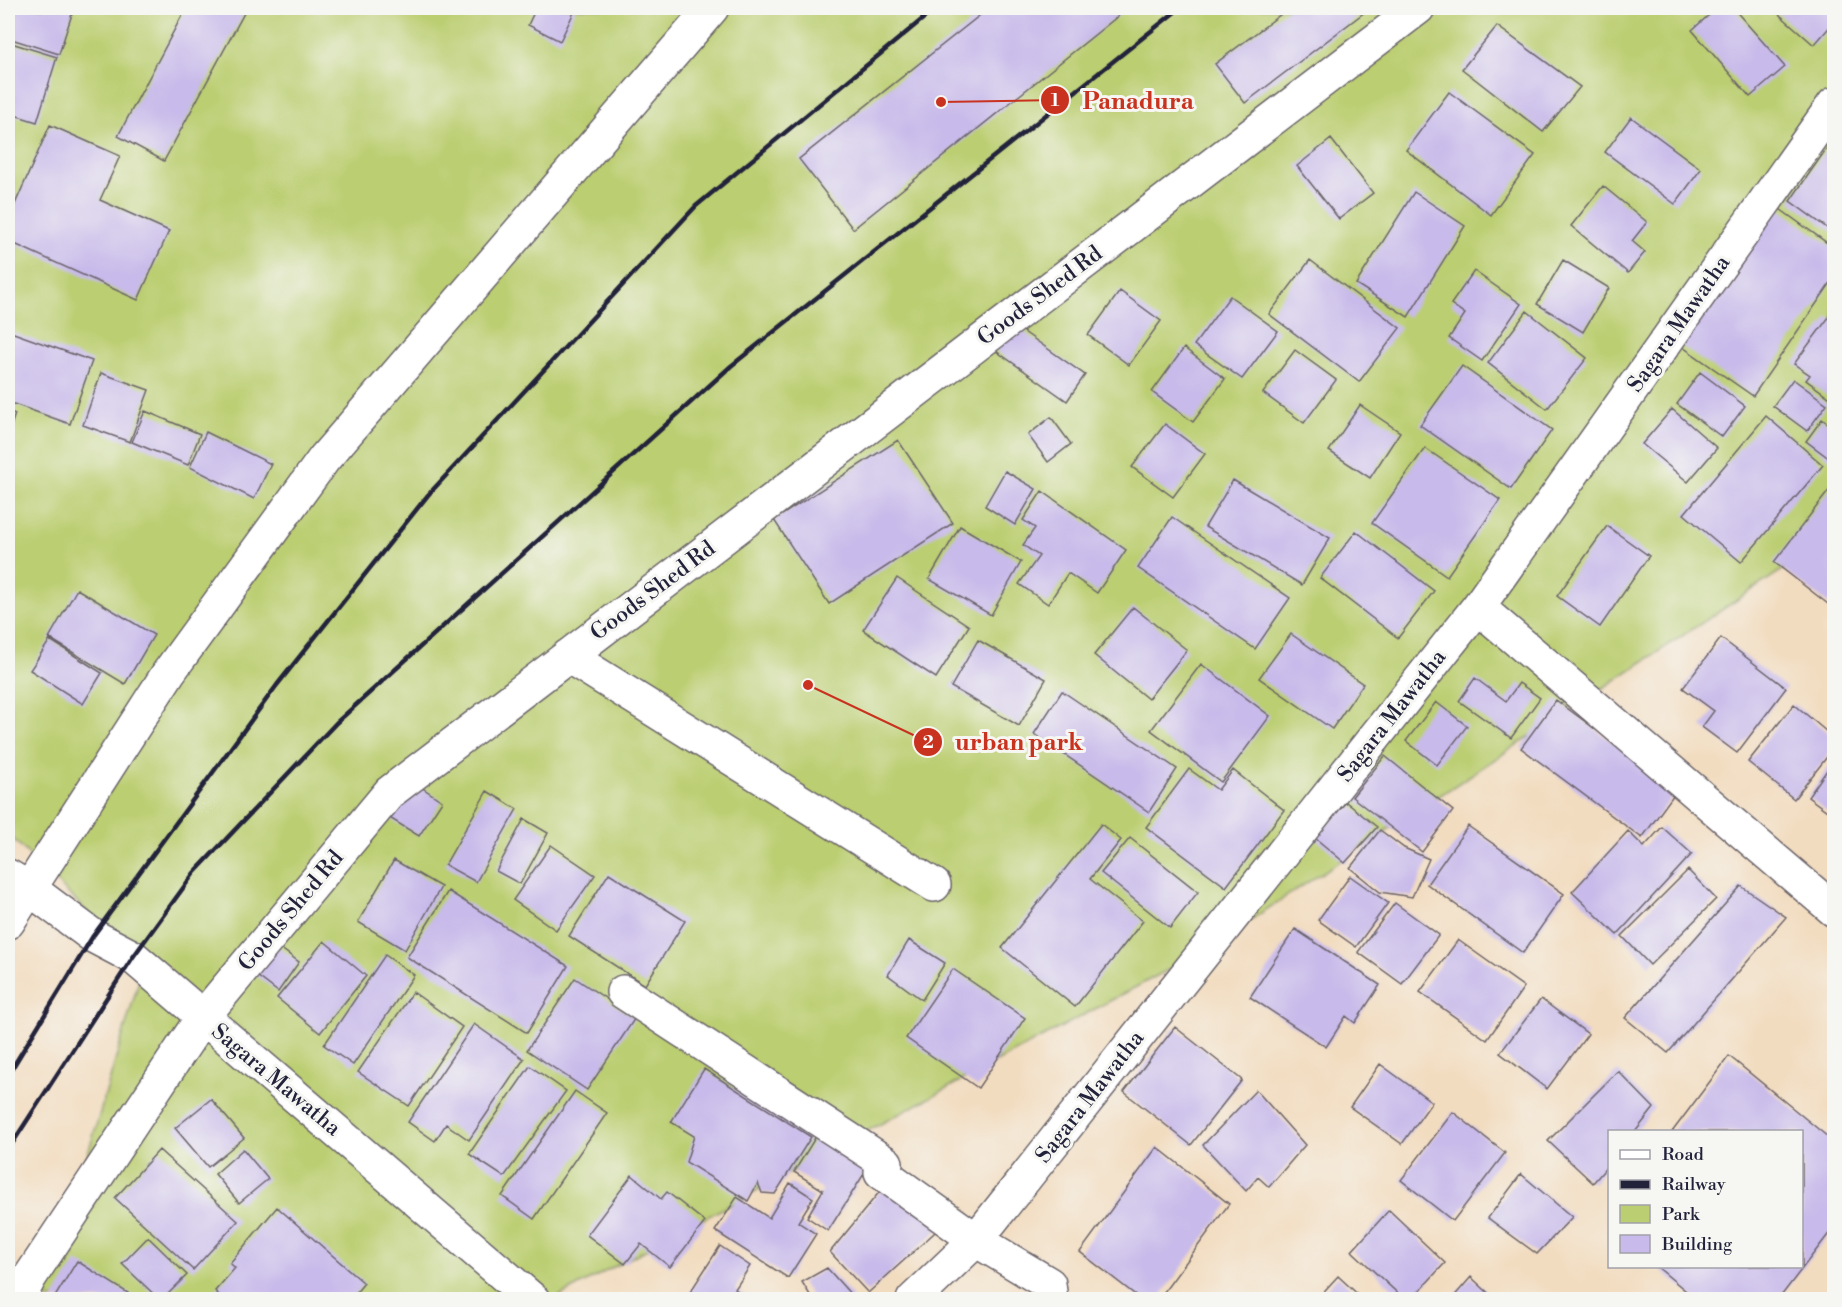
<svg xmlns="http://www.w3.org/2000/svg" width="1842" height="1307" font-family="'Libre Bodoni',serif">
<rect width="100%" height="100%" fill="#f6f6f2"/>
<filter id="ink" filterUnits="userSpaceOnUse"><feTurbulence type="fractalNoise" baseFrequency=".0167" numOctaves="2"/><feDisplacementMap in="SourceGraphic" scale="12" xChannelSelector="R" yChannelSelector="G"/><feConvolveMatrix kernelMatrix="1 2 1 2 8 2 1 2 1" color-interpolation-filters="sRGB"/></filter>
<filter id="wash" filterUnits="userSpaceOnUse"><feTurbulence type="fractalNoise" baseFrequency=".008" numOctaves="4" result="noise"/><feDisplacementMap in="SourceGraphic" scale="24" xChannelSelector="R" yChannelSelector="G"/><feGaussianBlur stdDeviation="1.35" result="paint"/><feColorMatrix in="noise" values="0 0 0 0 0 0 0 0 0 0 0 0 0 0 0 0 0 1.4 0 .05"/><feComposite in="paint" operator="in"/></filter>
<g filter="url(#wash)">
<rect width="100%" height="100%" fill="#f2dcbf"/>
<path fill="#bbce71" stroke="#6e7856" stroke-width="1.5" d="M 8,8 L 1834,8 L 1834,536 L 1205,950 L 554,1299 L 45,1299 L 143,967 L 8,834 Z"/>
<g id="blocks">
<path fill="#c8baea" d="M 8,8 L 74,8 L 59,54 L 8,38 Z
M 186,8 L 234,8 L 244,13 L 164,161 L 118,136 Z
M 536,8 L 576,8 L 560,41 L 528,25 Z
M 989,8 L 1128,8 L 853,229 L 799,159 Z
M 1289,8 L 1370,8 L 1245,103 L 1215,64 Z
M 1717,8 L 1733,8 L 1785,67 L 1750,97 L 1692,30 Z
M 1772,8 L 1834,8 L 1834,22 L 1814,45 Z
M 1497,26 L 1580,87 L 1543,132 L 1462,69 Z
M 8,42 L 57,57 L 37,122 L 8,113 Z
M 1449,92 L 1535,155 L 1491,215 L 1406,150 Z
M 1631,117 L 1701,169 L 1675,204 L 1605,152 Z
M 50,125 L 120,156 L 100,200 L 169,231 L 138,300 L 8,241 L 8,220 Z
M 1834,138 L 1834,233 L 1790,201 Z
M 1331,139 L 1373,193 L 1339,219 L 1297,166 Z
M 1603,186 L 1647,222 L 1632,241 L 1645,252 L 1628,273 L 1571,226 Z
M 1414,192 L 1465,226 L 1408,317 L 1356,284 Z
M 1777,207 L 1834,248 L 1834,278 L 1753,396 L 1680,345 Z
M 1310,260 L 1400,328 L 1359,382 L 1269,314 Z
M 1563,260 L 1609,288 L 1583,332 L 1537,304 Z
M 1474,271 L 1521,304 L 1482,361 L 1449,338 L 1465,314 L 1451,304 Z
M 1120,291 L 1161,321 L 1129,365 L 1088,335 Z
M 1230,296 L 1278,331 L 1242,379 L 1194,345 Z
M 1527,311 L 1587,358 L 1547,409 L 1488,363 Z
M 1829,317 L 1834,321 L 1834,397 L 1833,400 L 1806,380 L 1810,375 L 1794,364 Z
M 1014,325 L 1085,375 L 1067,401 L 996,351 Z
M 8,331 L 92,361 L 70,424 L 8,402 Z
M 1184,348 L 1225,379 L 1193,422 L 1152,392 Z
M 1295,350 L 1336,380 L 1304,423 L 1263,393 Z
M 1462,366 L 1552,430 L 1511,489 L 1420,425 Z
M 1700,372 L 1745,406 L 1722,437 L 1677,404 Z
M 101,373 L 149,390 L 130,442 L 83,425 Z
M 1793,379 L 1827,404 L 1807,431 L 1773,406 Z
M 1360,405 L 1400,432 L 1370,478 L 1329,451 Z
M 1672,409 L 1717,448 L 1688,482 L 1642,444 Z
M 8,411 L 15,414 L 8,435 Z
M 145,411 L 200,434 L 188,465 L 132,442 Z
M 1766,416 L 1823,465 L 1741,562 L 1684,514 Z
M 1051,417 L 1071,444 L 1048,462 L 1028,435 Z
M 1822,419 L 1834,428 L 1834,462 L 1806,441 Z
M 1165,424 L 1205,454 L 1173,497 L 1132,467 Z
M 206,432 L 271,464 L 254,499 L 190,467 Z
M 898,440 L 953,523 L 829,604 L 774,520 Z
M 1425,448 L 1500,500 L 1447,576 L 1372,523 Z
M 1005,471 L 1036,489 L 1015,525 L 985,506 Z
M 1233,480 L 1330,538 L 1302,585 L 1205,527 Z
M 1834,484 L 1834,595 L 1828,604 L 1774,562 Z
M 1042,491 L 1126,550 L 1097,593 L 1068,573 L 1048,604 L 1019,584 L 1039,556 L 1023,545 L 1035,528 L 1023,520 Z
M 1172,517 L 1290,598 L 1255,649 L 1138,568 Z
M 960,526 L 1021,562 L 991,615 L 929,579 Z
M 1607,526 L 1649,556 L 1600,627 L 1557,596 Z
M 1356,531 L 1434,591 L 1398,638 L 1320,578 Z
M 897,578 L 969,626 L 936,678 L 863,630 Z
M 77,589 L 154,635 L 125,684 L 49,638 Z
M 1133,607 L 1187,650 L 1148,699 L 1094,655 Z
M 1291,634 L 1363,684 L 1332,729 L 1259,678 Z
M 1721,638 L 1786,688 L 1737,753 L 1702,727 L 1714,711 L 1683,688 Z
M 50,640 L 102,673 L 83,704 L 30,670 Z
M 978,640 L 1046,679 L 1019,726 L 951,687 Z
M 1201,664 L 1270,716 L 1221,782 L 1151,730 Z
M 1475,678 L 1506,701 L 1519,683 L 1540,698 L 1511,738 L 1459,701 Z
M 1062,691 L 1177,769 L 1149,812 L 1034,734 Z
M 1556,700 L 1677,790 L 1642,838 L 1521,748 Z
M 1436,702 L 1467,726 L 1437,765 L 1406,741 Z
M 1794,704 L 1834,738 L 1834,748 L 1794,799 L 1748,762 Z
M 1385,756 L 1453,811 L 1422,852 L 1352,797 Z
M 1834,760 L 1834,816 L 1808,797 Z
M 1189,769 L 1218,790 L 1233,770 L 1284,810 L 1226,887 L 1146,827 Z
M 412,781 L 442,801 L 419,836 L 388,817 Z
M 487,791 L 517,809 L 476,882 L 445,865 Z
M 1346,802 L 1377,827 L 1345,863 L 1315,838 Z
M 524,819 L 548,833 L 520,884 L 496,871 Z
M 1101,824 L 1121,840 L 1090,879 L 1143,921 L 1075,1007 L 1002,948 Z
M 1468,826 L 1564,894 L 1523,953 L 1427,884 Z
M 1662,827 L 1692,854 L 1617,935 L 1572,892 L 1628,831 L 1644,847 Z
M 1380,830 L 1404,848 L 1429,859 L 1412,897 L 1380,892 L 1350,868 Z
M 1130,838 L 1198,892 L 1170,928 L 1101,873 Z
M 551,845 L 595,875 L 556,930 L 513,900 Z
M 394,860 L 441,887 L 405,950 L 358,922 Z
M 1688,870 L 1716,899 L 1650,965 L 1622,936 Z
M 609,873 L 685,921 L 645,985 L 569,936 Z
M 1350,876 L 1388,903 L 1356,947 L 1318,920 Z
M 1741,886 L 1786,917 L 1668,1053 L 1625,1018 Z
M 448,891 L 568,966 L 527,1033 L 407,957 Z
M 1395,903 L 1439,935 L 1402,984 L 1358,952 Z
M 1295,929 L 1380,985 L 1355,1023 L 1346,1016 L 1326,1047 L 1250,997 Z
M 269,940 L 299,962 L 278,992 L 248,969 Z
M 909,940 L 945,963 L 922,1000 L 888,975 Z
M 1458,940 L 1524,987 L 1487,1040 L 1420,992 Z
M 324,941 L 366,976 L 320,1033 L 277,998 Z
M 385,955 L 414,975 L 353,1065 L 324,1045 Z
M 953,969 L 1025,1018 L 978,1088 L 906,1038 Z
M 575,978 L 635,1018 L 587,1090 L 527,1050 Z
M 413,992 L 462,1027 L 409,1106 L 358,1072 Z
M 1541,999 L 1588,1034 L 1547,1089 L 1500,1053 Z
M 474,1024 L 524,1059 L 469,1140 L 446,1124 L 435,1141 L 408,1122 Z
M 1175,1027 L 1242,1080 L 1191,1145 L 1124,1092 Z
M 1729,1056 L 1834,1142 L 1834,1227 L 1778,1300 L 1697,1300 L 1656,1266 L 1802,1266 L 1802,1132 L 1672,1132 Z
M 1380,1064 L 1432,1102 L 1402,1144 L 1350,1107 Z
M 530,1066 L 566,1091 L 504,1177 L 469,1154 Z
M 704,1069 L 811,1137 L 775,1194 L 762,1193 L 758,1183 L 748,1201 L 686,1162 L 694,1136 L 671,1122 Z
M 1618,1071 L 1654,1108 L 1635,1132 L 1610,1132 L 1610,1163 L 1593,1183 L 1548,1141 Z
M 1256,1090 L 1305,1145 L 1269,1187 L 1258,1177 L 1246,1191 L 1203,1145 Z
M 575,1091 L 607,1113 L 534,1219 L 502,1196 Z
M 211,1099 L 244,1138 L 208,1167 L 175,1128 Z
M 1453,1112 L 1505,1153 L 1453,1221 L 1401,1180 Z
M 818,1133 L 869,1166 L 828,1231 L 807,1217 L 823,1190 L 794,1172 Z
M 1157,1147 L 1229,1204 L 1158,1300 L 1142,1300 L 1080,1252 Z
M 243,1149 L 268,1179 L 239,1203 L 215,1174 Z
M 159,1150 L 238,1221 L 193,1270 L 115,1198 Z
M 1521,1174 L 1572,1217 L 1537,1254 L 1488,1218 Z
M 632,1175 L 661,1199 L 667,1192 L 705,1222 L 670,1267 L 641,1244 L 625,1264 L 587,1235 Z
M 790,1183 L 813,1198 L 798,1222 L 816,1234 L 788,1278 L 715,1231 L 737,1197 L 769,1218 Z
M 881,1190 L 944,1224 L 868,1293 L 830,1252 Z
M 277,1207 L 364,1283 L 350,1300 L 224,1300 L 215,1291 L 235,1268 L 230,1263 Z
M 1389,1210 L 1445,1263 L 1411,1300 L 1405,1300 L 1352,1251 Z
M 148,1237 L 187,1275 L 162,1300 L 160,1300 L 122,1264 Z
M 720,1246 L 750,1266 L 735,1289 L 751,1300 L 685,1300 Z
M 77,1261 L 139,1300 L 53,1300 Z
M 827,1268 L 853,1297 L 849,1300 L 813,1300 L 802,1282 Z
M 1338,1276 L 1364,1300 L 1316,1300 Z
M 1471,1277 L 1496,1300 L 1451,1300 Z"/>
</g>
</g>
<g filter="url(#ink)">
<use href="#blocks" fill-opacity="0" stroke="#6b6369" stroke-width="1.5"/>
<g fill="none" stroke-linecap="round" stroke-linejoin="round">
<defs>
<path id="minor" d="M 1478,607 L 1834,910
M 568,656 L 934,885
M 8,876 L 30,889 L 93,936 L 133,957 L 533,1300
M 623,992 L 886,1163 L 881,1172 L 976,1240 L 1049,1284 L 1051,1300
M 18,1300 L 30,1277 L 202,1018 L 390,792 L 1418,8
M 913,1300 L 976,1240 L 1478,607 L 1834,104"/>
<path id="tertiary" d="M 8,922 L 169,672 L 324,459 L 712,8"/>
</defs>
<use href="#minor" stroke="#6b6369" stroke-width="36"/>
<use href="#tertiary" stroke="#6b6369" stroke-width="36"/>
<use href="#minor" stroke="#fff" stroke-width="33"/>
<use href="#tertiary" stroke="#fff" stroke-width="33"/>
<path stroke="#22223b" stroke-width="4.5" d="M 8,1075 L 93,936 L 277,685 L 428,495 L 696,206 L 936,8
M 8,1150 L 133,957 L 194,873 L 336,723 L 731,366 L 1180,8"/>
</g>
</g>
<g text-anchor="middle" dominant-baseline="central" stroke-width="6" stroke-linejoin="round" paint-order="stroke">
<g font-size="22" fill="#22223b" stroke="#f6f6f2">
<text transform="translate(1040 296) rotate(-37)">Goods Shed Rd</text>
<text transform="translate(1679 324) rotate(-55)">Sagara Mawatha</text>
<text transform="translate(653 591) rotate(-37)">Goods Shed Rd</text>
<text transform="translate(1392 716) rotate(-52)">Sagara Mawatha</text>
<text transform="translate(291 911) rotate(-50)">Goods Shed Rd</text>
<text transform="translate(276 1080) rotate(40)">Sagara Mawatha</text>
<text transform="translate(1090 1097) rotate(-52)">Sagara Mawatha</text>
</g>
</g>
<path fill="none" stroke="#c8321e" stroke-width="2" d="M941 102L1055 100M808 685L928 742"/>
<g fill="#c8321e" stroke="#f6f6f2" stroke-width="2">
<circle cx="941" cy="102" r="6"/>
<circle cx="808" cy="685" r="6"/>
<circle cx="1055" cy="100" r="15"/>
<circle cx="928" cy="742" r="15"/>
</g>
<g font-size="18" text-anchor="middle" font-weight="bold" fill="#fff">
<text x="1055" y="106">1</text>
<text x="928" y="748">2</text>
</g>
<g font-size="24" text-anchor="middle" font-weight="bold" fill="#c8321e" stroke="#f6f6f2" stroke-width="6" stroke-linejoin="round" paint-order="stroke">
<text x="1138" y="109">Panadura</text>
<text x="1019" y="750">urban park</text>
</g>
<rect width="1842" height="1307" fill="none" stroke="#f6f6f2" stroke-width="30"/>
<rect x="1608" y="1130" width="195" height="138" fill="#f6f6f2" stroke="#a1a1a9" stroke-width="1.5"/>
<rect x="1620" y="1150" width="30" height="9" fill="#ffffff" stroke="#a1a1a9" stroke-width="1.5"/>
<text x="1662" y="1160" font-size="18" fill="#22223b">Road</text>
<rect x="1620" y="1180" width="30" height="9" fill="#22223b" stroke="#a1a1a9" stroke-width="1.5"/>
<text x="1662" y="1190" font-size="18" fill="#22223b">Railway</text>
<rect x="1620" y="1205" width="30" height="18" fill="#bbce71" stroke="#a1a1a9" stroke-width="1.5"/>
<text x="1662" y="1220" font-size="18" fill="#22223b">Park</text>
<rect x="1620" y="1235" width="30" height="18" fill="#c8baea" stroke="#a1a1a9" stroke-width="1.5"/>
<text x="1662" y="1250" font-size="18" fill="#22223b">Building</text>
</svg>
